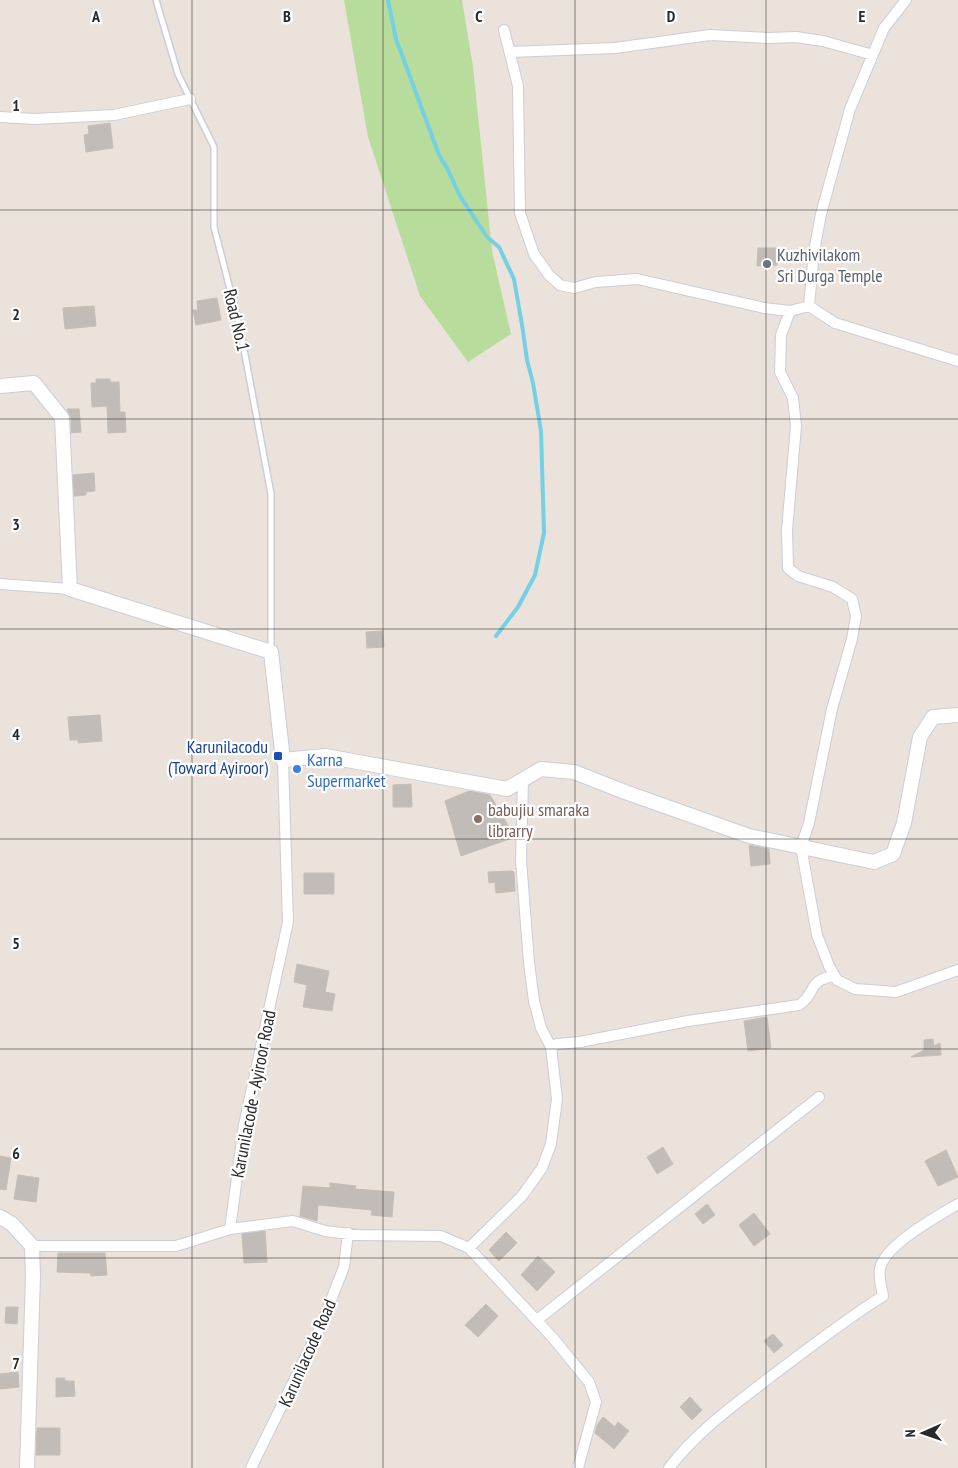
<svg xmlns="http://www.w3.org/2000/svg" width="958" height="1468" font-family="'PT Sans Narrow',sans-serif">
<rect width="100%" height="100%" fill="#eae2db"/>
<path fill="#b8dc9c" d="M 344,0 L 462,0 L 473,67 L 492,251 L 511,334 L 468,362 L 420,296 L 368,137 Z"/>
<g fill="none" stroke-linecap="round" stroke-linejoin="round">
<path stroke="#76d0e4" stroke-width="4" d="M 388,0 L 396,39 L 439,155 L 447,168 L 460,196 L 487,237 L 499,247 L 514,279 L 523,331 L 527,360 L 533,383 L 541,431 L 544,533 L 535,575 L 518,607 L 496,636"/>
</g>
<path fill="#c2bcb8" stroke="#c5beb5" d="M 110,123 L 113,148 L 86,152 L 84,135 L 89,134 L 88,126 Z
M 758,248 L 777,248 L 777,265 L 757,266 Z
M 217,298 L 221,320 L 196,325 L 193,310 L 198,310 L 197,301 Z
M 94,306 L 96,326 L 65,329 L 63,308 Z
M 96,379 L 110,379 L 110,382 L 119,382 L 120,412 L 125,412 L 126,432 L 108,433 L 107,406 L 92,407 L 91,383 L 96,383 Z
M 67,409 L 79,409 L 81,432 L 71,433 L 71,418 Z
M 94,473 L 95,491 L 86,492 L 86,495 L 74,496 L 73,475 Z
M 383,631 L 384,647 L 367,648 L 366,632 Z
M 100,715 L 102,741 L 78,743 L 78,740 L 70,740 L 68,717 Z
M 411,784 L 412,807 L 393,807 L 393,785 Z
M 469,791 L 490,795 L 515,837 L 461,856 L 445,801 Z
M 749,845 L 769,849 L 770,864 L 751,866 Z
M 511,871 L 514,872 L 515,891 L 496,893 L 495,882 L 489,883 L 488,872 Z
M 304,873 L 334,873 L 334,894 L 304,894 Z
M 297,964 L 329,971 L 325,992 L 335,994 L 332,1011 L 303,1007 L 307,985 L 294,982 Z
M 767,1017 L 771,1048 L 748,1051 L 744,1021 Z
M 933,1039 L 934,1046 L 940,1043 L 941,1055 L 911,1057 L 924,1050 L 924,1040 Z
M 663,1147 L 673,1164 L 657,1174 L 647,1157 Z
M 946,1150 L 958,1177 L 938,1186 L 925,1161 Z
M 0,1156 L 11,1158 L 6,1190 L 0,1189 Z
M 18,1175 L 39,1178 L 36,1202 L 14,1199 Z
M 330,1183 L 356,1186 L 355,1189 L 394,1192 L 392,1217 L 371,1215 L 372,1210 L 318,1205 L 317,1221 L 300,1216 L 303,1186 L 330,1188 Z
M 707,1204 L 715,1215 L 703,1224 L 695,1214 Z
M 754,1213 L 770,1234 L 754,1246 L 739,1225 Z
M 265,1231 L 267,1262 L 244,1263 L 242,1234 Z
M 506,1232 L 517,1243 L 499,1261 L 489,1250 Z
M 58,1253 L 105,1253 L 107,1275 L 91,1276 L 90,1273 L 57,1272 Z
M 538,1256 L 555,1272 L 537,1291 L 521,1275 Z
M 486,1304 L 498,1316 L 478,1337 L 465,1325 Z
M 6,1307 L 18,1307 L 17,1324 L 5,1323 Z
M 773,1334 L 783,1345 L 774,1353 L 764,1341 Z
M 18,1372 L 19,1387 L 0,1389 L 0,1374 Z
M 56,1378 L 65,1378 L 65,1381 L 74,1381 L 75,1396 L 56,1397 Z
M 690,1397 L 702,1410 L 692,1420 L 680,1407 Z
M 603,1417 L 615,1427 L 618,1422 L 629,1431 L 614,1449 L 595,1433 L 597,1425 Z
M 37,1428 L 60,1428 L 60,1455 L 36,1455 Z"/>
<g fill="none" stroke-linecap="round" stroke-linejoin="round">
<defs>
<path id="service" d="M 156,0 L 178,74 L 214,147 L 214,227 L 240,328 L 271,494 L 271,651"/>
<path id="minor" d="M 906,0 L 884,28 L 850,109 L 821,214 L 814,252 L 809,306 L 835,323 L 958,361
M 504,30 L 518,86 L 520,213 L 534,254 L 549,275 L 560,285 L 574,288 L 596,282 L 637,279 L 764,308 L 790,311 L 809,306
M 510,52 L 615,48 L 710,35 L 769,38 L 796,37 L 823,41 L 873,55
M 0,117 L 34,119 L 114,115 L 190,99
M 790,311 L 781,335 L 780,372 L 793,398 L 796,426 L 787,530 L 788,568 L 798,576 L 833,587 L 852,599 L 856,616 L 852,639 L 832,709 L 809,823 L 801,847 L 817,935 L 829,966 L 837,980 L 855,989 L 896,992 L 958,970
M 0,584 L 70,589
M 551,1047 L 557,1044 L 580,1042 L 688,1021 L 799,1005 C 817,994 806,980 835,976
M 230,1229 L 293,1221 L 325,1231 L 358,1235 L 441,1236 L 469,1248 L 553,1338 L 589,1382 L 596,1402 L 578,1468
M 32,1246 L 176,1246 L 230,1229 L 244,1125 L 288,922 L 283,760
M 469,1248 L 522,1196 L 542,1168 L 551,1144 L 557,1099 L 551,1047 L 541,1028 L 534,1001 L 529,963 L 521,860 L 523,780
M 537,1320 L 819,1097
M 251,1468 L 320,1328 L 344,1267 L 348,1233
M 669,1468 C 698,1430 739,1401 777,1372 C 812,1346 846,1319 883,1296 C 882,1288 878,1277 880,1269 C 884,1245 938,1216 958,1204"/>
<path id="secondary" d="M 0,386 L 34,383 L 62,418 L 70,589 L 271,652 L 283,760 L 325,756 L 507,789 L 541,769 L 574,772 L 625,792 L 749,836 L 874,862 L 893,854 L 904,823 L 920,737 L 933,717 L 958,715
M 0,1217 L 12,1224 L 32,1246 L 33,1276 L 27,1468"/>
</defs>
<use href="#service" stroke="#caced9" stroke-width="8"/>
<use href="#minor" stroke="#caced9" stroke-width="12"/>
<use href="#secondary" stroke="#caced9" stroke-width="16"/>
<use href="#service" stroke="#fff" stroke-width="5"/>
<use href="#minor" stroke="#fff" stroke-width="10"/>
<use href="#secondary" stroke="#fff" stroke-width="14"/>
</g>
<path fill="none" stroke="#292929" stroke-width="1" stroke-opacity="0.55" d="M 192,0 L 192,1468M 383,0 L 383,1468M 575,0 L 575,1468M 766,0 L 766,1468M 0,210 L 958,210M 0,419 L 958,419M 0,629 L 958,629M 0,839 L 958,839M 0,1049 L 958,1049M 0,1258 L 958,1258"/>
<circle fill="#6b7280" stroke="#fff" stroke-width="2" cx="767" cy="264" r="5"/>
<rect fill="#1a4fb4" stroke="#fff" stroke-width="2" x="273" y="751" width="10" height="10" rx="2.5"/>
<circle fill="#3f7fe0" stroke="#fff" stroke-width="2" cx="297" cy="769" r="5"/>
<circle fill="#8d6e63" stroke="#fff" stroke-width="2" cx="478" cy="819" r="5"/>
<g text-anchor="middle" dominant-baseline="central" stroke-width="4.5" stroke-linejoin="round" paint-order="stroke">
<g font-size="18" fill="#5b616d" stroke="#fff" text-anchor="start">
<text x="777" y="254">Kuzhivilakom<tspan x="777" dy="21">Sri Durga Temple</tspan></text>
</g>
<g font-size="18" fill="#292929" stroke="#fff">
<text transform="translate(237 320) rotate(77)">Road No.1</text>
<text transform="translate(253 1094) rotate(-79)">Karunilacode - Ayiroor Road</text>
<text transform="translate(307 1353) rotate(-66)">Karunilacode Road</text>
</g>
<g font-size="18" fill="#164399" stroke="#fff" text-anchor="end">
<text x="268" y="746">Karunilacodu<tspan x="268" dy="21">(Toward Ayiroor)</tspan></text>
</g>
<g font-size="18" fill="#366cbe" stroke="#fff" text-anchor="start">
<text x="307" y="759">Karna<tspan x="307" dy="21">Supermarket</tspan></text>
</g>
<g font-size="18" fill="#785e54" stroke="#fff" text-anchor="start">
<text x="488" y="809">babujiu smaraka<tspan x="488" dy="21">librarry</tspan></text>
</g>
</g>
<g font-size="16" text-anchor="middle" font-weight="bold" fill="#292929" stroke="#fff" stroke-width="4.5" stroke-linejoin="round" paint-order="stroke">
<text x="96" y="22">A</text>
<text x="287" y="22">B</text>
<text x="479" y="22">C</text>
<text x="671" y="22">D</text>
<text x="862" y="22">E</text>
<text x="16" y="111">1</text>
<text x="16" y="320">2</text>
<text x="16" y="530">3</text>
<text x="16" y="740">4</text>
<text x="16" y="949">5</text>
<text x="16" y="1159">6</text>
<text x="16" y="1369">7</text>
</g>
<g transform="translate(923 1433) rotate(268)" stroke="#ffffff" stroke-width="4" paint-order="stroke">
<path d="M0-4L9 19L0 12L-9 19Z" fill="#292929"/>
<text y="-8" font-size="14" font-weight="bold" text-anchor="middle" fill="#292929">N</text>
</g>
</svg>
